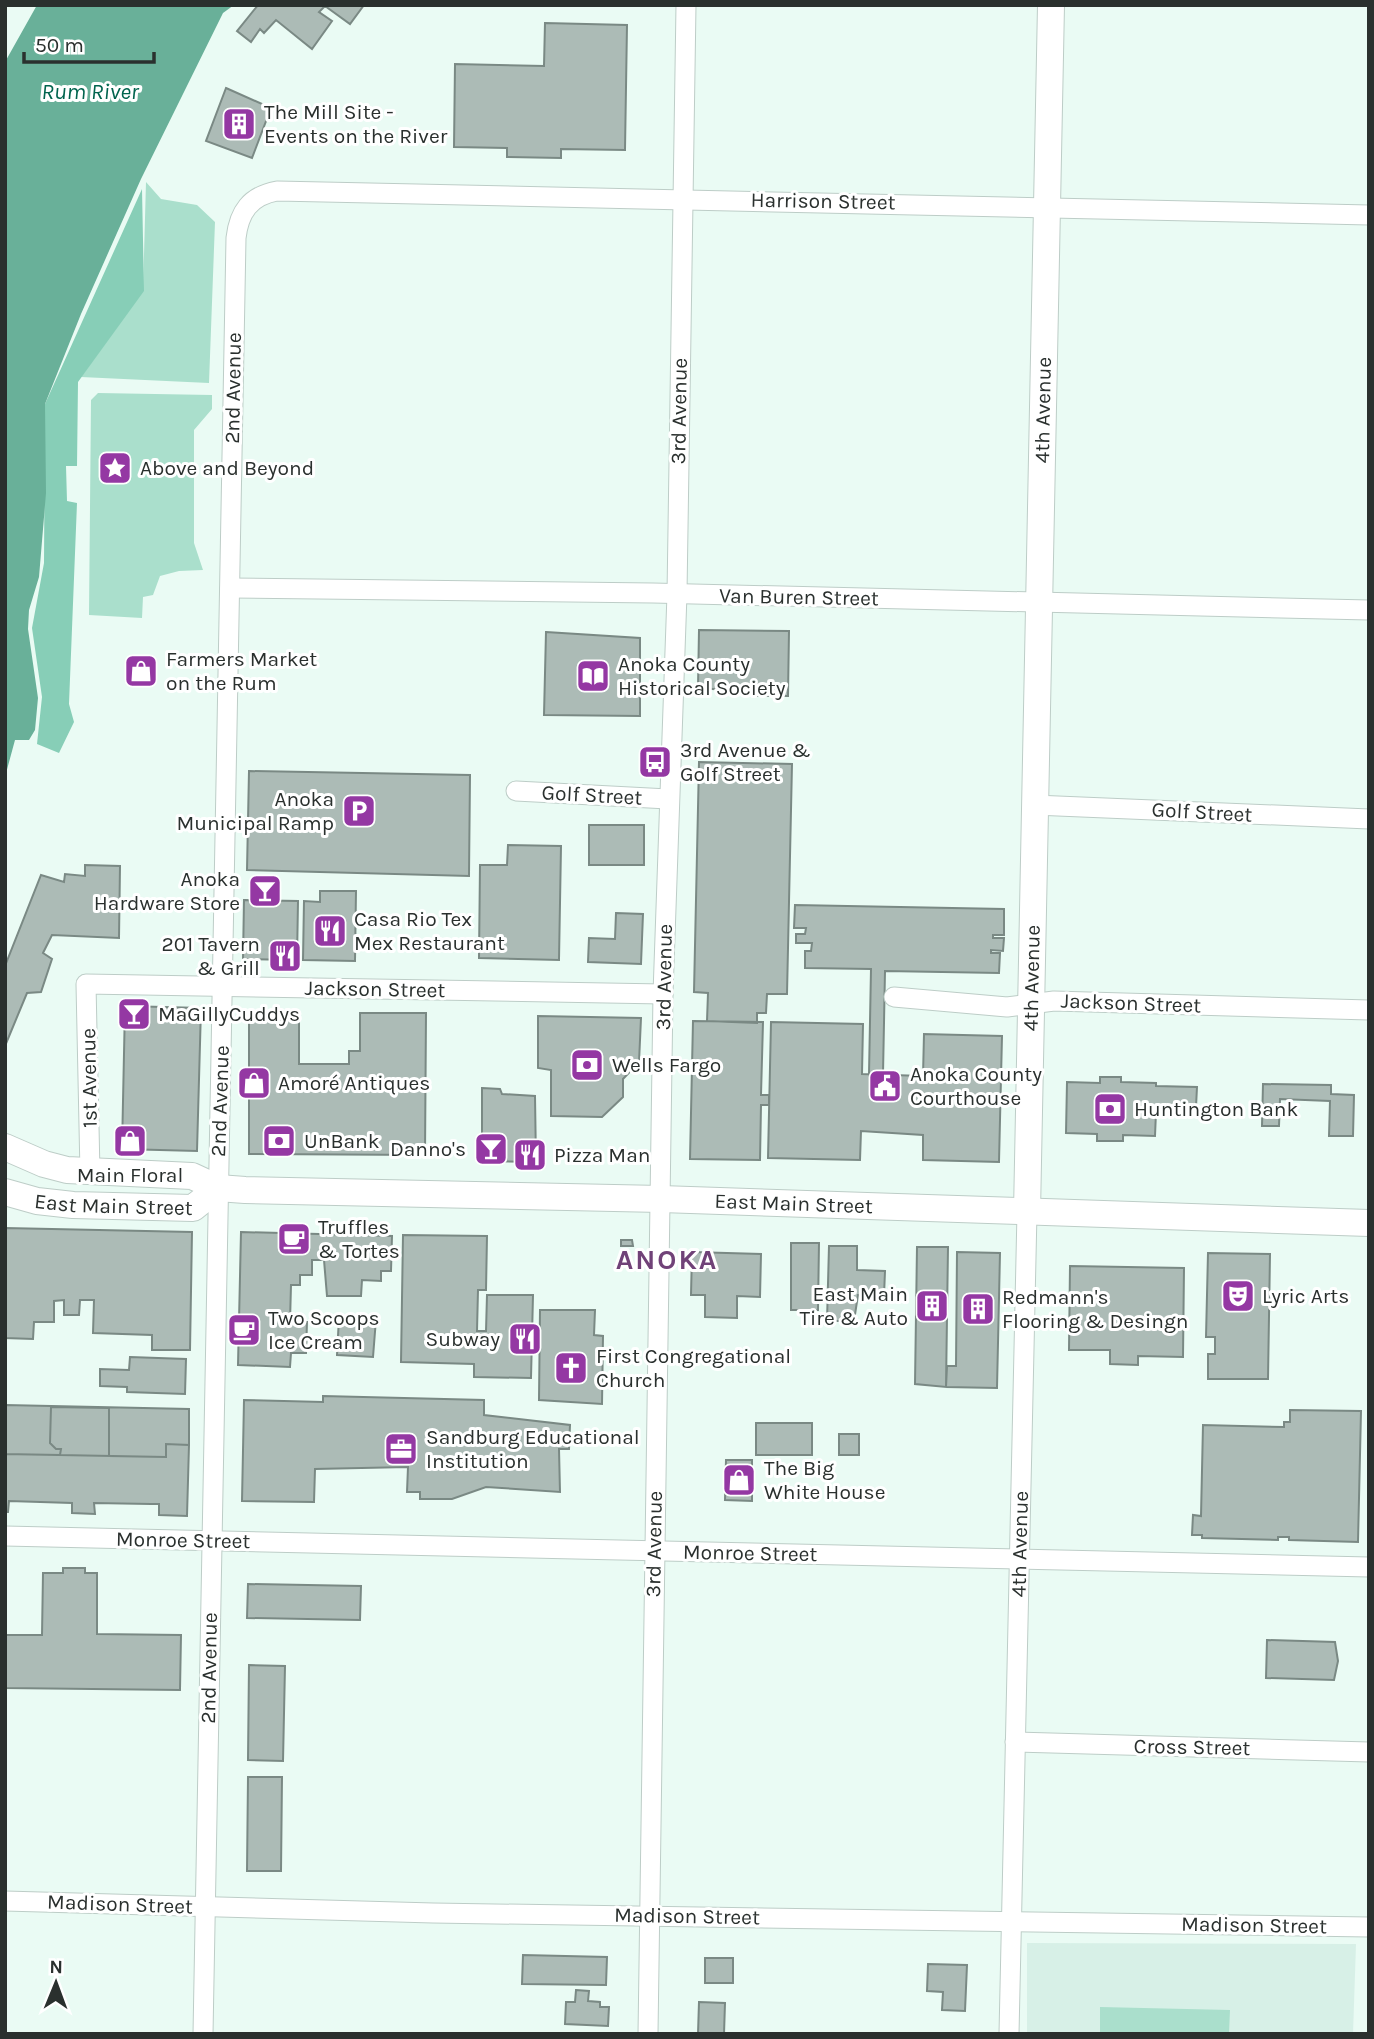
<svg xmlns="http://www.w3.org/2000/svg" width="1374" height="2039" font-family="Karla,sans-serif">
<rect width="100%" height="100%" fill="#eafbf4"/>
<path fill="#d7f0e7" d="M 1027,1943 L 1356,1944 L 1353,2034 L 1027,2034 Z"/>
<path fill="#aadfcc" d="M 146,182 L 161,199 L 197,205 L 215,222 L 209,383 L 81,377 L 143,291 Z
M 98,393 L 212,395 L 212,409 L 194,430 L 194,543 L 203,570 L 179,571 L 160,576 L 153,595 L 143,597 L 142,618 L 89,615 L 91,400 Z
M 1100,2007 L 1230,2010 L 1229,2034 L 1100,2034 Z"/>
<path fill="#87ceb7" d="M 142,189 L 144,291 L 78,382 L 77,466 L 66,466 L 67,501 L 77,503 L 69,704 L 74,722 L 59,753 L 37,744 L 42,697 L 32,628 L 44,563 L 45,404 Z"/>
<path fill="#69b099" d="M 37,5 L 234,5 L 223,13 L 141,179 L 81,314 L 45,404 L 46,493 L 39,577 L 29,610 L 28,629 L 38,698 L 35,730 L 29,740 L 15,740 L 5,777 L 5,62 Z"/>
<path fill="#acbbb6" stroke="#7a8984" stroke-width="2" d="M 258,5 L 364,5 L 350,24 L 325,6 L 319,12 L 332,21 L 312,49 L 276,20 L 264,33 L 260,29 L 251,42 L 237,31 Z
M 545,23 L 627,25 L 625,150 L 561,149 L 561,158 L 507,157 L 507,148 L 454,147 L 455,64 L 544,66 Z
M 226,88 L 271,108 L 252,158 L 206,141 Z
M 699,630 L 789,631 L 788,696 L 757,696 L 757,692 L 698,688 Z
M 546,632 L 640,638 L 640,716 L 544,715 Z
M 699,762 L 792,764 L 787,994 L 767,994 L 766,1013 L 757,1013 L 757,1023 L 707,1021 L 708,993 L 694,992 Z
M 249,771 L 470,775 L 469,876 L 247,870 Z
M 589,825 L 644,825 L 644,865 L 589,865 Z
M 508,845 L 561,846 L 559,960 L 479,958 L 480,865 L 507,865 Z
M 85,865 L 120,866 L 119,938 L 52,935 L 43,953 L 52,959 L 41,992 L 27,993 L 5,1046 L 5,966 L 41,875 L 64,882 L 65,874 L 85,876 Z
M 320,891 L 356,891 L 355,961 L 303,960 L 304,901 L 320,902 Z
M 244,900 L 298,901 L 297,960 L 243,959 Z
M 795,905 L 1004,909 L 1004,935 L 993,935 L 993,938 L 1004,938 L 1003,951 L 991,950 L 991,953 L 1000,953 L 999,973 L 885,971 L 883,1074 L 869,1074 L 871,969 L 805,968 L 805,951 L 811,951 L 812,943 L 796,943 L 796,934 L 805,934 L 806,928 L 794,928 Z
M 616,913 L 643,914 L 641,964 L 588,962 L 589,938 L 615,939 Z
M 125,1006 L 201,1008 L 197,1151 L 122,1149 Z
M 249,1012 L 299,1012 L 299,1064 L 349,1064 L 349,1051 L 360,1051 L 360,1013 L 426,1013 L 425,1155 L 249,1154 Z
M 538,1016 L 641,1018 L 639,1062 L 623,1079 L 623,1097 L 602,1117 L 551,1116 L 551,1070 L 538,1068 Z
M 693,1021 L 763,1022 L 761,1095 L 769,1095 L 769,1105 L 761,1105 L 760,1160 L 690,1159 Z
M 771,1022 L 863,1024 L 862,1074 L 923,1076 L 924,1034 L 1002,1036 L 999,1162 L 923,1160 L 923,1135 L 861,1131 L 860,1160 L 768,1158 Z
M 1100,1077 L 1121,1077 L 1121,1082 L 1156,1083 L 1156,1086 L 1197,1087 L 1196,1107 L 1153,1106 L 1153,1112 L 1156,1112 L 1155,1136 L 1123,1135 L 1123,1141 L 1097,1141 L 1097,1134 L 1066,1133 L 1067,1082 L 1100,1083 Z
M 1263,1084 L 1331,1085 L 1331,1094 L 1354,1095 L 1353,1136 L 1329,1136 L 1330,1101 L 1280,1099 L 1279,1126 L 1262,1126 Z
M 482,1088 L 500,1089 L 502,1094 L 535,1096 L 536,1162 L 482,1161 Z
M 5,1228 L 192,1232 L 190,1350 L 152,1350 L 152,1335 L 93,1333 L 94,1300 L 80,1300 L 79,1315 L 64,1315 L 64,1300 L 54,1301 L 54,1322 L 34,1322 L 33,1339 L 5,1338 Z
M 241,1232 L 392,1236 L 391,1271 L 381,1271 L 381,1281 L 362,1280 L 361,1296 L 327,1296 L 324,1260 L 312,1260 L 312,1275 L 300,1275 L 300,1285 L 291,1285 L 290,1322 L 307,1322 L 306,1353 L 291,1353 L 290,1367 L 238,1365 Z
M 403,1235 L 487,1236 L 486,1290 L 478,1290 L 477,1331 L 486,1331 L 487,1295 L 533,1295 L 531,1378 L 474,1377 L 474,1364 L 401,1362 Z
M 621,1240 L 632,1240 L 633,1246 L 621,1246 Z
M 791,1243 L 819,1243 L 818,1310 L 791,1310 Z
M 829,1246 L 857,1246 L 857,1270 L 885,1271 L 884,1296 L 858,1295 L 854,1321 L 827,1321 Z
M 917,1247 L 948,1247 L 946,1387 L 915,1384 Z
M 692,1252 L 761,1254 L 760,1297 L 737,1296 L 737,1318 L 705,1317 L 705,1295 L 691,1295 Z
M 957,1252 L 1000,1253 L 997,1388 L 946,1387 L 947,1366 L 956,1366 Z
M 1208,1253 L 1270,1254 L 1268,1379 L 1208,1379 L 1208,1354 L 1215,1354 L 1215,1337 L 1206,1337 Z
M 1070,1266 L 1184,1268 L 1183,1357 L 1138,1356 L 1138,1365 L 1110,1364 L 1110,1350 L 1069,1350 Z
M 540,1310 L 595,1310 L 594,1335 L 603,1336 L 602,1404 L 539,1400 Z
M 339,1317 L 376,1319 L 373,1357 L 337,1355 Z
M 130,1357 L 186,1359 L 185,1394 L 127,1392 L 127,1387 L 100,1386 L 100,1369 L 129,1370 Z
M 323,1396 L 484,1400 L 484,1415 L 570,1425 L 569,1449 L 559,1449 L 560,1492 L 486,1487 L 452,1499 L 420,1499 L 420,1492 L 407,1492 L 408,1467 L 315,1469 L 314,1502 L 242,1501 L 244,1400 L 323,1402 Z
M 5,1405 L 189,1409 L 189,1445 L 166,1444 L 166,1457 L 5,1454 Z
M 51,1407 L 109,1408 L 109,1456 L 166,1457 L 166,1444 L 189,1445 L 187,1516 L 159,1515 L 159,1504 L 151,1504 L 94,1503 L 95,1514 L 72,1513 L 72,1503 L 9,1501 L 8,1512 L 5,1512 L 5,1454 L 60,1455 L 61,1449 L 56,1449 L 50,1443 Z
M 1290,1410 L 1361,1411 L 1358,1542 L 1289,1540 L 1289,1537 L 1278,1537 L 1278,1540 L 1202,1538 L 1202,1535 L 1192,1535 L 1193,1515 L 1201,1516 L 1203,1425 L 1284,1427 L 1284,1422 L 1290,1422 Z
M 756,1423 L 812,1423 L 812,1455 L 756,1455 Z
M 839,1434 L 859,1434 L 859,1455 L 839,1455 Z
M 726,1460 L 752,1460 L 752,1501 L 725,1500 Z
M 63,1568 L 85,1568 L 85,1573 L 97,1573 L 97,1634 L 181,1635 L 180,1690 L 5,1688 L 5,1635 L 42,1635 L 43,1573 L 63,1573 Z
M 248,1584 L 361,1586 L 360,1620 L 247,1618 Z
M 1267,1640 L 1335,1642 L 1338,1661 L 1334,1680 L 1266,1678 Z
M 249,1665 L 285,1666 L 283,1761 L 248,1760 Z
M 248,1777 L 282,1777 L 281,1871 L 247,1871 Z
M 523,1955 L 607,1957 L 606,1985 L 522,1984 Z
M 705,1958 L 733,1958 L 733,1983 L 705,1983 Z
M 928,1964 L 967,1965 L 965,2011 L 942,2010 L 943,1992 L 927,1991 Z
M 576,1990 L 589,1991 L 588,2001 L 600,2002 L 600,2007 L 609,2007 L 608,2026 L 565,2024 L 566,2002 L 575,2002 Z
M 699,2002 L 725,2003 L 724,2034 L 698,2034 Z"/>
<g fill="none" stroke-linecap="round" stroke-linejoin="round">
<defs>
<g id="street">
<path d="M 230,588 L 653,593 L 1369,610"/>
<path d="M 516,791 L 668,799"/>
<path d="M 1034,805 L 1369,819"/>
<path d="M 894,997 L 1007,1007 L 1054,1001 L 1369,1010"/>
<path d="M 90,1173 L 86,984 L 663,994"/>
<path d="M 5,1536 L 1369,1567"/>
<path d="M 1015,1742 L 1369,1752"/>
<path d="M 5,1901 L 433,1913 L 1369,1927"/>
<path d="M 203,2034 L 236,238 C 239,212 250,196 277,191 L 1369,215"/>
<path d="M 648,2034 L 663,994 L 677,594 L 686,5"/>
<path id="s1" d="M 1009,2034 L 1027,1212"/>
</g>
<g id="secondary">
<path id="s2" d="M 5,1147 L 44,1164 L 67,1170 L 192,1176 L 218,1188 L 245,1190 L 661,1199 L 1369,1223"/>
<path id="s3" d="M 5,1192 L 37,1201 L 73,1205 L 193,1208 L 218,1188"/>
<path id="s4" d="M 1027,1212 L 1051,5"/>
</g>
</defs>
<use href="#street" stroke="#bdcdc7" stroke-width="21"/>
<use href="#secondary" stroke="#bdcdc7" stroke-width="28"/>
<use href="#street" stroke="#fff" stroke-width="19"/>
<use href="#secondary" stroke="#fff" stroke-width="26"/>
</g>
<defs>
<symbol id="building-square" viewBox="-11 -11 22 22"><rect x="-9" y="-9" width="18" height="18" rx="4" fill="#9438a3" stroke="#fff"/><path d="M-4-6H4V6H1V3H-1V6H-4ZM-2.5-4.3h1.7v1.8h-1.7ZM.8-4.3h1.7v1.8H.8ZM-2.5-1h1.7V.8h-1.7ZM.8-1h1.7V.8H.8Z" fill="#fff"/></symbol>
<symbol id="sight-square" viewBox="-11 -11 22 22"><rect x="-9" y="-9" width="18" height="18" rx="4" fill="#9438a3" stroke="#fff"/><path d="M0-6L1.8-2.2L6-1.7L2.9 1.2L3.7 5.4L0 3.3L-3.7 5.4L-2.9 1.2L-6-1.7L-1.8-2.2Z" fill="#fff"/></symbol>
<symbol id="shop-square" viewBox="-11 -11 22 22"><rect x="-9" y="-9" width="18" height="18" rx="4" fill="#9438a3" stroke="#fff"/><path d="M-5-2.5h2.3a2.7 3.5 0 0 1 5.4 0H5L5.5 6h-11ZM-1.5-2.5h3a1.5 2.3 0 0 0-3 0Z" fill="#fff"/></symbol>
<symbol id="library-square" viewBox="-11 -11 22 22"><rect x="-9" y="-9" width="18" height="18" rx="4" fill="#9438a3" stroke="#fff"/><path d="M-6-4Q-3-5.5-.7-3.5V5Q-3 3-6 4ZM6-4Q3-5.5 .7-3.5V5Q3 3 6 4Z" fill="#fff"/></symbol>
<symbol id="bus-square" viewBox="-11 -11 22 22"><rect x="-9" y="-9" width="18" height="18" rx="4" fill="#9438a3" stroke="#fff"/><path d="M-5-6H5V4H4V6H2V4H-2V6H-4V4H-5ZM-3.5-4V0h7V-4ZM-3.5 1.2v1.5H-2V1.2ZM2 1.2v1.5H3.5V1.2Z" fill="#fff"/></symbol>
<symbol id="parking-square" viewBox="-11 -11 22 22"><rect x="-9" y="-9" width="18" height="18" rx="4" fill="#9438a3" stroke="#fff"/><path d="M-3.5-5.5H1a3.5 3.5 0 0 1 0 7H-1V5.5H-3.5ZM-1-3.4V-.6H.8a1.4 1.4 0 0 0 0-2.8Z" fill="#fff"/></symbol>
<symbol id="bar-square" viewBox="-11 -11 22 22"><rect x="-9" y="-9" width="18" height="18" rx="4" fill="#9438a3" stroke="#fff"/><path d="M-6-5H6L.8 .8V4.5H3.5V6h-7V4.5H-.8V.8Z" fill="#fff"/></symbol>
<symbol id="restaurant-square" viewBox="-11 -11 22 22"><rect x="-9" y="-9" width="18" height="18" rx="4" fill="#9438a3" stroke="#fff"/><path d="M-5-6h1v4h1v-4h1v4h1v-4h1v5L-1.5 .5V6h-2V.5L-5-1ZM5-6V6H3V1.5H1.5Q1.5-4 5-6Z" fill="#fff"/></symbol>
<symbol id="bank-square" viewBox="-11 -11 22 22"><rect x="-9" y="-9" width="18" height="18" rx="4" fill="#9438a3" stroke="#fff"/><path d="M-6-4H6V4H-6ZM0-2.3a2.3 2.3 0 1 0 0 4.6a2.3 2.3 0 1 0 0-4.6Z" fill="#fff"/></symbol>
<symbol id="civic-square" viewBox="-11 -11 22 22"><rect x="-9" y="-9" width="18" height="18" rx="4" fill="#9438a3" stroke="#fff"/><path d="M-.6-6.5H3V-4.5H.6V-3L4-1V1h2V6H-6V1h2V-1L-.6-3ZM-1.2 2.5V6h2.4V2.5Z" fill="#fff"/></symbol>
<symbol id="cafe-square" viewBox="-11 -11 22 22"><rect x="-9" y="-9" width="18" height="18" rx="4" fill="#9438a3" stroke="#fff"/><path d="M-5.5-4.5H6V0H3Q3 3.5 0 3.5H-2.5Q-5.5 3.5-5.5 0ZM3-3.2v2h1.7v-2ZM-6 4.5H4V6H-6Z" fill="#fff"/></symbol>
<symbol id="theatre-square" viewBox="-11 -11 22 22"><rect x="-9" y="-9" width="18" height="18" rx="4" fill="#9438a3" stroke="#fff"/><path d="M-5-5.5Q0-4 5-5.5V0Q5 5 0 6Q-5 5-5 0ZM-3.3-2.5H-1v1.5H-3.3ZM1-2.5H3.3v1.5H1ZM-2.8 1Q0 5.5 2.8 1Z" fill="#fff"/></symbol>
<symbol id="church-square" viewBox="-11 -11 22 22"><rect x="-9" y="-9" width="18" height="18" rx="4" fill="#9438a3" stroke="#fff"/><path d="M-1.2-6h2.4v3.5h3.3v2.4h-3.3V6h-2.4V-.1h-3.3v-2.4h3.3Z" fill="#fff"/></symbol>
<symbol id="office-square" viewBox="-11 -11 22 22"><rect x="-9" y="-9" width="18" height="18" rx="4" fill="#9438a3" stroke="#fff"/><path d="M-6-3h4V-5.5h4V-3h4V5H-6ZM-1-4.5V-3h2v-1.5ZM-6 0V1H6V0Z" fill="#fff"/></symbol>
</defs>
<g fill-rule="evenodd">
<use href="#building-square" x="220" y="105" width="38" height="38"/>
<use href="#sight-square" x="96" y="449" width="38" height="38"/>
<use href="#shop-square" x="122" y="652" width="38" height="38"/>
<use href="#library-square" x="574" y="657" width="38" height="38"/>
<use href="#bus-square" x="636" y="743" width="38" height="38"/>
<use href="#parking-square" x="340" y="792" width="38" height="38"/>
<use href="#bar-square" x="246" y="872" width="38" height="38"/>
<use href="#restaurant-square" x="311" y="912" width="38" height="38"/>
<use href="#restaurant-square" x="266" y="937" width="38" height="38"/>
<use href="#bar-square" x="115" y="995" width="38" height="38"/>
<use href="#bank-square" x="568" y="1046" width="38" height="38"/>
<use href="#shop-square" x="235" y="1064" width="38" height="38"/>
<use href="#civic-square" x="866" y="1067" width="38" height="38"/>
<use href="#bank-square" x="1091" y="1090" width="38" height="38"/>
<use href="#shop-square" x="111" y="1122" width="38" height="38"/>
<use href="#bank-square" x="260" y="1122" width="38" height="38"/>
<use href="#bar-square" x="472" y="1130" width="38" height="38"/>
<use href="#restaurant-square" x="511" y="1136" width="38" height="38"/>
<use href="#cafe-square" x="275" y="1220" width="38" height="38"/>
<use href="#theatre-square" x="1219" y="1277" width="38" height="38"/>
<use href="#building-square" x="913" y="1287" width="38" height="38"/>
<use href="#building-square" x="959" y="1290" width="38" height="38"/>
<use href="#cafe-square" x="225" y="1311" width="38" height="38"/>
<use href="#restaurant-square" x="506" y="1320" width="38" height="38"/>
<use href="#church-square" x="552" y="1349" width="38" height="38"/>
<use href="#office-square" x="382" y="1430" width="38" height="38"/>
<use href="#shop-square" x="720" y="1461" width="38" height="38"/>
</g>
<g text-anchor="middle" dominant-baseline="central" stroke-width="6" stroke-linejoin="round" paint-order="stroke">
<g font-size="21" fill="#2a302e" stroke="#fff" text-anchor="start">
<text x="264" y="112">The Mill Site -<tspan x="264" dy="24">Events on the River</tspan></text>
<text x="140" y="468">Above and Beyond</text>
<text x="166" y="659">Farmers Market<tspan x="166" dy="24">on the Rum</tspan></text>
<text x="618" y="664">Anoka County<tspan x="618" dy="24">Historical Society</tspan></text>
<text x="680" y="750">3rd Avenue &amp;<tspan x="680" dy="24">Golf Street</tspan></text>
<text x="334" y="799" text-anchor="end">Anoka<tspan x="334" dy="24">Municipal Ramp</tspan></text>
<text x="240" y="879" text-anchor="end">Anoka<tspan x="240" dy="24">Hardware Store</tspan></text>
<text x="354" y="919">Casa Rio Tex<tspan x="354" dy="24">Mex Restaurant</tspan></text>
<text x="260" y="944" text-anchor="end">201 Tavern<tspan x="260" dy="24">&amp; Grill</tspan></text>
<text x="158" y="1014">MaGillyCuddys</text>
<text x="612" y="1065">Wells Fargo</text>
<text x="910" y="1074">Anoka County<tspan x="910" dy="24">Courthouse</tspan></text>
<text x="278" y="1083">Amoré Antiques</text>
<text x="1134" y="1109">Huntington Bank</text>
<text x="304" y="1141">UnBank</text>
<text x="466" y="1149" text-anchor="end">Danno's</text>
<text x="554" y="1155">Pizza Man</text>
<text x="130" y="1175" text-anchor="middle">Main Floral</text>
<text x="318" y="1227">Truffles<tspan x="318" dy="24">&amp; Tortes</tspan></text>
<text x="908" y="1294" text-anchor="end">East Main<tspan x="908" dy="24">Tire &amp; Auto</tspan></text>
<text x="1262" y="1296">Lyric Arts</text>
<text x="1002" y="1297">Redmann's<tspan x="1002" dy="24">Flooring &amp; Desingn</tspan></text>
<text x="268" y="1318">Two Scoops<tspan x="268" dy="24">Ice Cream</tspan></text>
<text x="500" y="1339" text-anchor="end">Subway</text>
<text x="596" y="1356">First Congregational<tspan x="596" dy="24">Church</tspan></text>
<text x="426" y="1437">Sandburg Educational<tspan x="426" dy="24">Institution</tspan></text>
<text x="764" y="1468">The Big<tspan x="764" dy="24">White House</tspan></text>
</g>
<g font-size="21" fill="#2a302e" stroke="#fff">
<text transform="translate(823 201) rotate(1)">Harrison Street</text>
<text transform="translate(233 388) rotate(-89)">2nd Avenue</text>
<text transform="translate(679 411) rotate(-89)">3rd Avenue</text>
<text stroke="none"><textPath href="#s4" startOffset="802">4th Avenue</textPath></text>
<text transform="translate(799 597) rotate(1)">Van Buren Street</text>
<text transform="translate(592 795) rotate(3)">Golf Street</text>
<text transform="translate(1202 812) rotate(3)">Golf Street</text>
<text transform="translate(664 977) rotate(-89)">3rd Avenue</text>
<text stroke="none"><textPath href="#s4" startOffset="234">4th Avenue</textPath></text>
<text transform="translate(375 989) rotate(1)">Jackson Street</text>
<text transform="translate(1131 1003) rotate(2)">Jackson Street</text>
<text transform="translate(89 1078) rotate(-91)">1st Avenue</text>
<text transform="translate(220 1101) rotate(-88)">2nd Avenue</text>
<text stroke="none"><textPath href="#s3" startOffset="110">East Main Street</textPath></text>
<text stroke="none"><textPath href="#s2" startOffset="796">East Main Street</textPath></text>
<text transform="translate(183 1540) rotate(1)">Monroe Street</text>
<text transform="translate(654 1544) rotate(-89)">3rd Avenue</text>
<text stroke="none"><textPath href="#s1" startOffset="490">4th Avenue</textPath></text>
<text transform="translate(750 1553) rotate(1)">Monroe Street</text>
<text transform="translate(209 1668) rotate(-89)">2nd Avenue</text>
<text transform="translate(1192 1747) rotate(1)">Cross Street</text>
<text transform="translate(120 1904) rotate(2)">Madison Street</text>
<text transform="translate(687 1916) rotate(1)">Madison Street</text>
<text transform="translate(1254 1925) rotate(1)">Madison Street</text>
</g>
<g font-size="23" font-style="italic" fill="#00644e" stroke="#fff">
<text x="90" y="91">Rum River</text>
</g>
<g font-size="28" font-weight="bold" letter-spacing="2" fill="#704278" stroke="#fff">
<text x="667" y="1259">ANOKA</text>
</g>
</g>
<rect width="1374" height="2039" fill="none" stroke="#2a302e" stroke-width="14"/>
<g transform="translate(56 1983) rotate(1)" stroke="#ffffff" stroke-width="5" paint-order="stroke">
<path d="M0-5L12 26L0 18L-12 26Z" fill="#2a302e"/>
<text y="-10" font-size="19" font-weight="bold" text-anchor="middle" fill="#2a302e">N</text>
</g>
<path d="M24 52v10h130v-10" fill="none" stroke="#2a302e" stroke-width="3.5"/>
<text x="35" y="52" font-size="21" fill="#2a302e" stroke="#ffffff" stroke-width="5" paint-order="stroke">50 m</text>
</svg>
